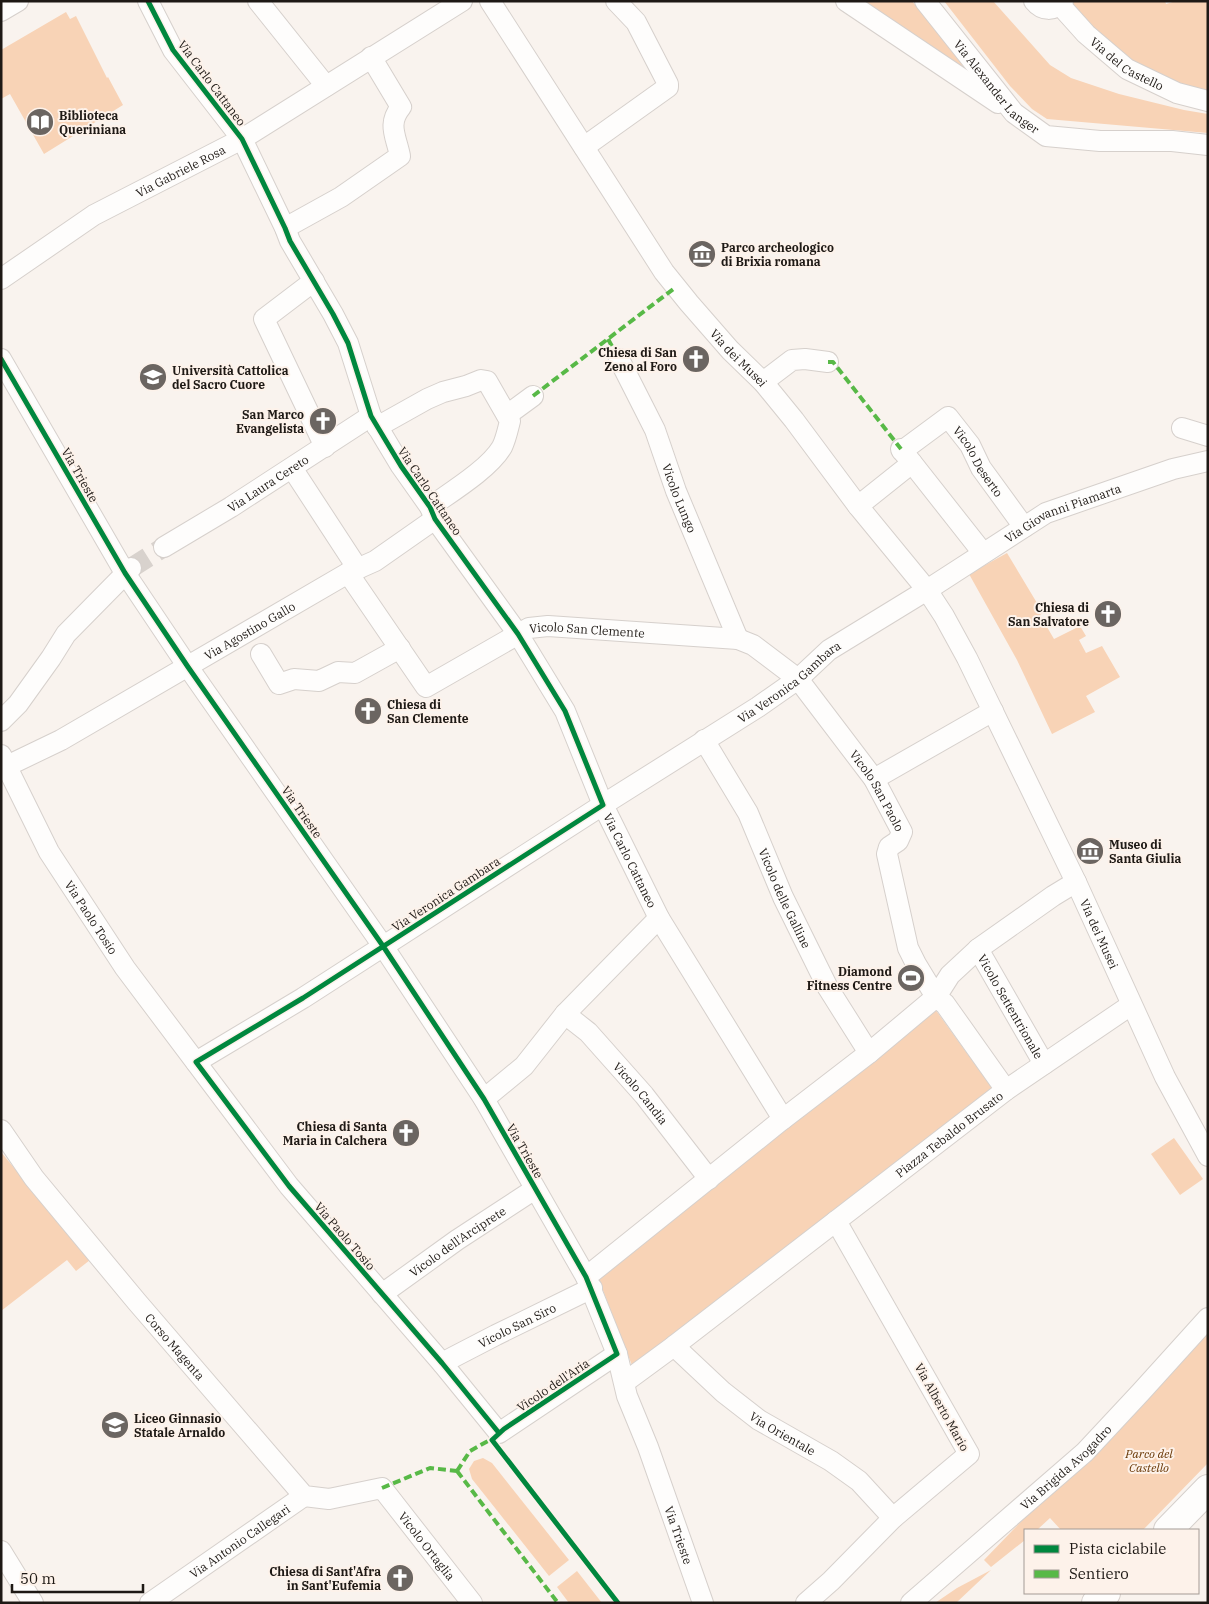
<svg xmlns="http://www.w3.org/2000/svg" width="1209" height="1604" font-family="'IBM Plex Serif',serif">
<rect width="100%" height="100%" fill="#f9f3ee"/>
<path fill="#f8d3b6" d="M 865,1 L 912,1 L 964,64 L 961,67 L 952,61 Z
M 944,1 L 993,1 L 1050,65 L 1071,78 L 1119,94 L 1184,110 L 1208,114 L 1208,133 L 1047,119 L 1032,109 L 1010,86 Z
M 1072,1 L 1165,1 L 1166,4 L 1176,1 L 1208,1 L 1208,97 L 1144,67 L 1122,55 L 1107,43 L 1076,10 Z
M 66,12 L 70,19 L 76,16 L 107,78 L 108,77 L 123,105 L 44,154 L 10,94 L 1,99 L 1,50 Z
M 1007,553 L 1043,613 L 1040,615 L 1054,639 L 1080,626 L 1086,636 L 1079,640 L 1086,653 L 1102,646 L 1120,677 L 1086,696 L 1095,712 L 1052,734 L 1017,660 L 969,574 Z
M 935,1009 L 992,1088 L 633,1368 L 597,1275 Z
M 1174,1138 L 1203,1179 L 1180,1195 L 1151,1154 Z
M 1,1152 L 90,1260 L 76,1271 L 67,1260 L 1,1311 Z
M 1208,1327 L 1208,1463 L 1143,1530 L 1061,1530 L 1050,1518 L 1037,1530 L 1025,1530 L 1025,1540 L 991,1567 L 984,1560 Z
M 483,1458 L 492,1463 L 569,1560 L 549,1576 L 472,1479 L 469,1469 L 474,1461 Z
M 991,1570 L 956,1603 L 935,1603 L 957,1588 Z
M 577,1571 L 602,1603 L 569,1603 L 557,1587 Z"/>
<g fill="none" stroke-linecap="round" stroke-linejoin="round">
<path stroke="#d8d2cd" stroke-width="20" stroke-dasharray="20 10" stroke-linecap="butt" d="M 131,568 L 164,547"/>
<defs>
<g id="street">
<path id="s1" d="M 148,1 L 173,50 L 242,139 L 285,228 L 290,241 L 333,314 L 348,343 L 371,416 L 401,466 L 430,507 L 435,519 L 518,634 L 565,711 L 603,805 L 659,918 L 783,1119"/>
<path d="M 258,1 L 326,86"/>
<path id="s2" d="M 490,1 L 664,272 L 689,303 L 730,350 L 763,382 L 794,420 L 858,506 L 927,590 L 944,616 L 967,658 L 1076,882 L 1165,1077 L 1208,1156"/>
<path d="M 846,1 L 998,103"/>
<path id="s3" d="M 925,1 L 1014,113 L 1046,136 L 1100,141 L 1172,141 L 1208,145"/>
<path d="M 1034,1 C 1042,11 1054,12 1063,1"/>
<path id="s4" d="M 1060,5 L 1086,34 L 1127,69 L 1177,93 L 1208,101"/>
<path d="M 1,11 L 18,1"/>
<path d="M 584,147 L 668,87 L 668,84 L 636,22 L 616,1"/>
<path d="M 285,228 L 341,197 L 400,156 C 396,136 387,124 401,107 L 371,57"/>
<path id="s5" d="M 1,279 L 94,215 L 242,139 L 462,1"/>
<path d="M 314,281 L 264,319 L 325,447"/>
<path id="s6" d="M 1,359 L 125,573 L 188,667 L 383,946 L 484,1099 L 586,1277 L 617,1354 L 627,1396 L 648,1447 L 703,1603"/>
<path id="s7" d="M 619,359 L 655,430 L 676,491 L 738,639"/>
<path d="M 763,382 L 792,360 L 805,359 L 828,362"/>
<path d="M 507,415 L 533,396"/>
<path d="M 377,427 L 427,399 L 443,392 L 466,386 L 481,380 L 487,381 L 510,421 C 508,429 506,439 502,447 C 489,469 451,492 430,507"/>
<path d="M 1182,428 L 1208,436"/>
<path d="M 901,449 L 983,553"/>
<path id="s8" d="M 902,451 L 948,417 L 970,445 L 981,468 L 1024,527"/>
<path d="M 292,468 L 358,569"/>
<path d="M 858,506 L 912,463"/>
<path id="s9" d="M 164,547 L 231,507 L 371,416"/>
<path id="s10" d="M 348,573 L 426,687 L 529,628 L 548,626 L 738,639 L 753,645 L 798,679 L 874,779 L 902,832 L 898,841 L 889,847 L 887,854 L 908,948 L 916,964 L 936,997 L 950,975 L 978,949 L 1053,896 L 1076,882"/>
<path d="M 261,654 L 279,684 L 294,679 L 319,681 L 338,672 L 355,673 L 400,648"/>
<path d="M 1,721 L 18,704 L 51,658 L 66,634 L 131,568"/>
<path id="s11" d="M 704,740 L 748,813 L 783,897 L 828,988 L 869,1053"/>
<path id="s12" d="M 1,755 L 49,852 L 125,968 L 289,1186 L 442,1363 L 499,1433 L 617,1354"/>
<path id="s13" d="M 7,766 L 61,740 L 348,573 L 375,561 L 435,519"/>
<path d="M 874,779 L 993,711"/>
<path id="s14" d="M 978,949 L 1044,1064"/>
<path id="s15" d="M 565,1014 L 588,1032 L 644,1095 L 709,1179"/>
<path id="s16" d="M 196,1062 L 303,998 L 612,799 L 758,707 L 798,679 L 829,650 L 927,590 L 1046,513 L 1173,469 L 1208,461"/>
<path d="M 484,1099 L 524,1066 L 565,1014 L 659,918"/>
<path id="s17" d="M 1,1130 L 34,1178 L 137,1302 L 304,1496 L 329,1499 L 382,1488 L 472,1603"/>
<path d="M 586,1277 L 778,1123 L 869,1053 L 936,997 L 945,1004 L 1006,1090"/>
<path id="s18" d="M 382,1294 L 457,1240 L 535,1189"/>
<path id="s19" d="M 674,1346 L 723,1392 L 759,1420 L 831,1461 L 859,1481 L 893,1518"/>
<path id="s20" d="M 442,1363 L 496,1335 L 592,1288"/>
<path id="s21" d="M 625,1382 L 674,1346 L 1006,1090 L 1131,1005"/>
<path d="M 1,1551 L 33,1603"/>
<path id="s22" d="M 150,1603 L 304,1496"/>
<path d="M 806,1603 L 831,1581 L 893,1518 L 969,1454 L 836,1221"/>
<path id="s23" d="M 911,1603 L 1085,1452 L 1141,1392 L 1208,1318"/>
</g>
<path id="secondary" d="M 1168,1530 L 1208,1489
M 1096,1603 L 1106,1593"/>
</defs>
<use href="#street" stroke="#d6d0cc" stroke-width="22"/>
<use href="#secondary" stroke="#d6d0cc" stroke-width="30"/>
<use href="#street" stroke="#fefdfc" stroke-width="20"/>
<use href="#secondary" stroke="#fefdfc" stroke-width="28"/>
<path stroke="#58b947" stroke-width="4" stroke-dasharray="8 4" stroke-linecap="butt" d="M 608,339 L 619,359
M 828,362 L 833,362 L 901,449
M 533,396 L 676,287
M 457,1471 L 558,1603
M 457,1471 L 470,1451 L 495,1437
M 382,1488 L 430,1468 L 457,1471"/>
<defs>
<path id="cycleway" d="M 148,1 L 173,50 L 242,139 L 285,228 L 290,241 L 333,314 L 348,343 L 371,416 L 401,466 L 430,507 L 435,519 L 518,634 L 565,711 L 603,805 L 303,998 L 196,1062 L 289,1186 L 442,1363 L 499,1433
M 1,359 L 125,573 L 188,667 L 383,946 L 484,1099 L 586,1277 L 617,1354 L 504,1429 L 492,1440 L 618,1603"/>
</defs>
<use href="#cycleway" stroke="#fdf2ea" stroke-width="8"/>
<use href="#cycleway" stroke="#00873e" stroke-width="5"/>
</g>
<defs>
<symbol id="library-disc" viewBox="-11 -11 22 22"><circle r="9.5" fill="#6b6561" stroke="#fdf2ea"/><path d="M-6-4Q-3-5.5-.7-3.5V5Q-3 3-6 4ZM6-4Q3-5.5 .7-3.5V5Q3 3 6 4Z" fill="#fff"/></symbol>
<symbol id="museum-disc" viewBox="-11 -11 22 22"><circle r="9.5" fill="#6b6561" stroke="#fdf2ea"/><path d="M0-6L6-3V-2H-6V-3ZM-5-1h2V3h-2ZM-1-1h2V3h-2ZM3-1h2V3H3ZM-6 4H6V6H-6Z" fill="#fff"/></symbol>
<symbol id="church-disc" viewBox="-11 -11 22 22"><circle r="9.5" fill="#6b6561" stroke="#fdf2ea"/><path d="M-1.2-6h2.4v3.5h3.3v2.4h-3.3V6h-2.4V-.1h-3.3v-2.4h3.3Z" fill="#fff"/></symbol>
<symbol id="university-disc" viewBox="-11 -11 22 22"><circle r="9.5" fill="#6b6561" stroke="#fdf2ea"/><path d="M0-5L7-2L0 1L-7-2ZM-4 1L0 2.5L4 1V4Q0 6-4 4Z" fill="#fff"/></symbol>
<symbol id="stadium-disc" viewBox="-11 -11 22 22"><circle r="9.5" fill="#6b6561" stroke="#fdf2ea"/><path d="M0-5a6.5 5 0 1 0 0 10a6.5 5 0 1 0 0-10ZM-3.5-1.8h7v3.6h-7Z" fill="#fff"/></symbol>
<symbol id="school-disc" viewBox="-11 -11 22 22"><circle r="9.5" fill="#6b6561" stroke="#fdf2ea"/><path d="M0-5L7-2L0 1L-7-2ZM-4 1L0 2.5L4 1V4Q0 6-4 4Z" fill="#fff"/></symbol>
</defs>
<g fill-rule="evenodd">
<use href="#library-disc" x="24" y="106" width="32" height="32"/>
<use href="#museum-disc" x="686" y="238" width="32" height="32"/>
<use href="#church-disc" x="680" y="343" width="32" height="32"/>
<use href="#university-disc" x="137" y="361" width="32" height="32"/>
<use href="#church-disc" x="307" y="405" width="32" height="32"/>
<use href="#church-disc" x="1092" y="598" width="32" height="32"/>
<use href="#church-disc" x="352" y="695" width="32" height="32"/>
<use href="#museum-disc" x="1074" y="835" width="32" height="32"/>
<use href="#stadium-disc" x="895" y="962" width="32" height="32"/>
<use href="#church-disc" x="390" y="1117" width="32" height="32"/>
<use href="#school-disc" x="99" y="1409" width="32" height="32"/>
<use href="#church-disc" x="384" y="1562" width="32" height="32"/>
</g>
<g text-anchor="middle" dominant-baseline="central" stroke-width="4" stroke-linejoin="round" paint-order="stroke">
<g font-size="12" fill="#1e1915" stroke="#fdf2ea">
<text stroke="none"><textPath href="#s4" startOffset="90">Via del Castello</textPath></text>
<text transform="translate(212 83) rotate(53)">Via Carlo Cattaneo</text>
<text stroke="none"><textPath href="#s3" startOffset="112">Via Alexander Langer</textPath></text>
<text stroke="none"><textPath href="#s5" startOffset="210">Via Gabriele Rosa</textPath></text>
<text stroke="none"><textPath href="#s2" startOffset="436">Via dei Musei</textPath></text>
<text stroke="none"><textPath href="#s8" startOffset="111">Vicolo Deserto</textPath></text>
<text transform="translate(80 475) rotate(60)">Via Trieste</text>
<text stroke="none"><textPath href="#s9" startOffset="122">Via Laura Cereto</textPath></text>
<text transform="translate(430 491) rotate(56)">Via Carlo Cattaneo</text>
<text stroke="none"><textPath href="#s7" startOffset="152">Vicolo Lungo</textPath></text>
<text stroke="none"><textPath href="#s16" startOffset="1028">Via Giovanni Piamarta</textPath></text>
<text stroke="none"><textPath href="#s13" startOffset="278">Via Agostino Gallo</textPath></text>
<text stroke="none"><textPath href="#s10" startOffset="315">Vicolo San Clemente</textPath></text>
<text stroke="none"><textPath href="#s16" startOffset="705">Via Veronica Gambara</textPath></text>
<text stroke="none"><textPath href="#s10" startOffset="676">Vicolo San Paolo</textPath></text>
<text transform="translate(302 812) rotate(55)">Via Trieste</text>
<text stroke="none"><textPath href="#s1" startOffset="991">Via Carlo Cattaneo</textPath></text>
<text transform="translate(446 894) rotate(-33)">Via Veronica Gambara</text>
<text stroke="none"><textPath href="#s11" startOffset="178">Vicolo delle Galline</textPath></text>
<text stroke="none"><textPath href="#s12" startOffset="186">Via Paolo Tosio</textPath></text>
<text stroke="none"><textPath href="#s2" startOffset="1120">Via dei Musei</textPath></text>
<text stroke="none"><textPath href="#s14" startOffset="66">Vicolo Settentrionale</textPath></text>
<text stroke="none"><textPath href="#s15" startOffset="110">Vicolo Candia</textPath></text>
<text stroke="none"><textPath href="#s21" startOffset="408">Piazza Tebaldo Brusato</textPath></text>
<text transform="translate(525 1151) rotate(60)">Via Trieste</text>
<text transform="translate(345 1236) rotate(49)">Via Paolo Tosio</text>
<text stroke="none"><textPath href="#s18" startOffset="92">Vicolo dell'Arciprete</textPath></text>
<text stroke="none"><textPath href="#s20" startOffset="84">Vicolo San Siro</textPath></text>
<text stroke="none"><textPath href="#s17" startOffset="278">Corso Magenta</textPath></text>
<text transform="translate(553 1385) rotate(-34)">Vicolo dell'Aria</text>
<text transform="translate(942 1407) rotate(61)">Via Alberto Mario</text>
<text stroke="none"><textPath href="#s19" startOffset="140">Via Orientale</textPath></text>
<text stroke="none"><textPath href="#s23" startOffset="206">Via Brigida Avogadro</textPath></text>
<text stroke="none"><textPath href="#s6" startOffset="1364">Via Trieste</textPath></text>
<text stroke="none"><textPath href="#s22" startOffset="109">Via Antonio Callegari</textPath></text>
<text stroke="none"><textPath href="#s17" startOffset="628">Vicolo Ortaglia</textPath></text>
</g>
<g font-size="12" font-weight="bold" fill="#1e1915" stroke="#fdf2ea" text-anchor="start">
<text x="59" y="115">Biblioteca<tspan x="59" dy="14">Queriniana</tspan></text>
<text x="721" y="247">Parco archeologico<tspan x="721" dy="14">di Brixia romana</tspan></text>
<text x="677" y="352" text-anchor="end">Chiesa di San<tspan x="677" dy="14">Zeno al Foro</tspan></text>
<text x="172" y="370">Università Cattolica<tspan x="172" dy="14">del Sacro Cuore</tspan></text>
<text x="304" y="414" text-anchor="end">San Marco<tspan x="304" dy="14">Evangelista</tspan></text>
<text x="1089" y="607" text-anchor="end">Chiesa di<tspan x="1089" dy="14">San Salvatore</tspan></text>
<text x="387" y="704">Chiesa di<tspan x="387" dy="14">San Clemente</tspan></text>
<text x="1109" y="844">Museo di<tspan x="1109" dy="14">Santa Giulia</tspan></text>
<text x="892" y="971" text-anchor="end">Diamond<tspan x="892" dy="14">Fitness Centre</tspan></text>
<text x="387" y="1126" text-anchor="end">Chiesa di Santa<tspan x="387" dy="14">Maria in Calchera</tspan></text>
<text x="134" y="1418">Liceo Ginnasio<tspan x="134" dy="14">Statale Arnaldo</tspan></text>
<text x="381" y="1571" text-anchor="end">Chiesa di Sant'Afra<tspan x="381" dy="14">in Sant'Eufemia</tspan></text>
</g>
<g font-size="12" font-style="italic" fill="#6a3907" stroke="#fdf2ea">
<text x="1149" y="1453">Parco del<tspan x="1149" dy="14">Castello</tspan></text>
</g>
</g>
<rect width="1209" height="1604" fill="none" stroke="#1e1915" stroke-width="5"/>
<rect x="1024" y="1529" width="175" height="65" fill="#fdf2ea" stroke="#a49b95"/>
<rect x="1034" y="1545" width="25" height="8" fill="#00873e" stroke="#a49b95"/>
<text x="1069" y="1554" font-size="15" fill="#1e1915">Pista ciclabile</text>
<rect x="1034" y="1570" width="25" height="8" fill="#58b947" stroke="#a49b95"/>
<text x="1069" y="1579" font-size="15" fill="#1e1915">Sentiero</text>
<path d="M12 1584v8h131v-8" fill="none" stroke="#1e1915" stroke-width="2.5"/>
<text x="20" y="1584" font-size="15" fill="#1e1915" stroke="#fdf2ea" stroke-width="4" paint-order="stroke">50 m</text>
</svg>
